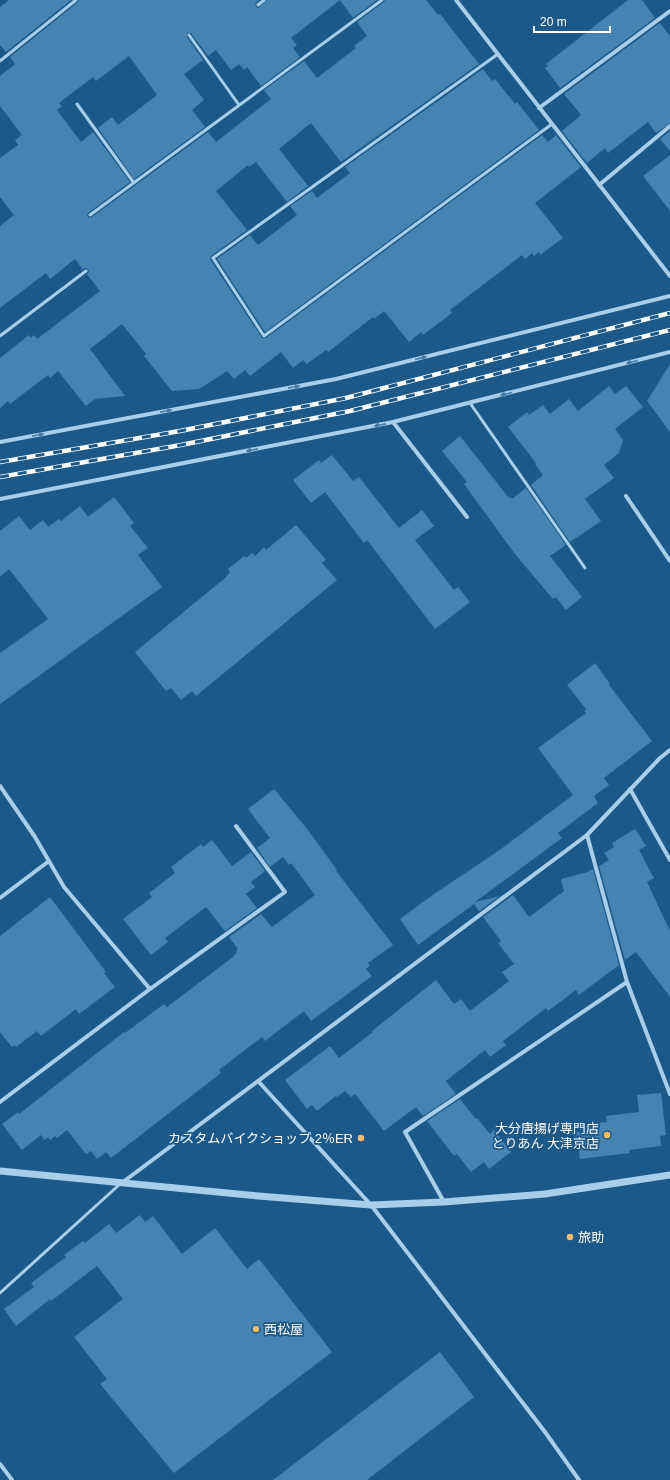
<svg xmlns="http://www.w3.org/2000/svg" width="670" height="1480" font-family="Arial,'Noto Sans JP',sans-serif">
<rect width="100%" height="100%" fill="#1d5988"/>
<path fill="#4683b1" d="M 9,0 L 71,0 L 6,52 L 0,45 L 0,7 Z
M 79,0 L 259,0 L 255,4 L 256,7 L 258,8 L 267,0 L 377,0 L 353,18 L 340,0 L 291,38 L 297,45 L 293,48 L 300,57 L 261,86 L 247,67 L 244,70 L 239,64 L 231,70 L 216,50 L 208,56 L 191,33 L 187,33 L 187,37 L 203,60 L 184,74 L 204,100 L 192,110 L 205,127 L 134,179 L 98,128 L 112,117 L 118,125 L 157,95 L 129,56 L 96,81 L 93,77 L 59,103 L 62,106 L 57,110 L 81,142 L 93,132 L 130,182 L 88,213 L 87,216 L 89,218 L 92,217 L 208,132 L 216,142 L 271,99 L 264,90 L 304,61 L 317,78 L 356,48 L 354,46 L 367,36 L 357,22 L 384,2 L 385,0 L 426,0 L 438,15 L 440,14 L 479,64 L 341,162 L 311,123 L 279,149 L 308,186 L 287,202 L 256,162 L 249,167 L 248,165 L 216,191 L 247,230 L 211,256 L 210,259 L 262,338 L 266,338 L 542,135 L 548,142 L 556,135 L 581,167 L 535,203 L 563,238 L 540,255 L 539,252 L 534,256 L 532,253 L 525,259 L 522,255 L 450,310 L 452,313 L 423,335 L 421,332 L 409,342 L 384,311 L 374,319 L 373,317 L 328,352 L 326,350 L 307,364 L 303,360 L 293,368 L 281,352 L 250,376 L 245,370 L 234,379 L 227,371 L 199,389 L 172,391 L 144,356 L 146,354 L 122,324 L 90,349 L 125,396 L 95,399 L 86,406 L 58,371 L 50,378 L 48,375 L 10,404 L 8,401 L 0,408 L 0,358 L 29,335 L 31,338 L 34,335 L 37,339 L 100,291 L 87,274 L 89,272 L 88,269 L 85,268 L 83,270 L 75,259 L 50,279 L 46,273 L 0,308 L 0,226 L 14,215 L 0,197 L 0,158 L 18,145 L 15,140 L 22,135 L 0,106 L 0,76 L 15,64 L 10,57 L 78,2 Z
M 628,0 L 642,0 L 655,18 L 560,88 L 545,68 L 548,66 L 546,64 Z
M 660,23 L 670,36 L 670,123 L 656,133 L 648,122 L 608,153 L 605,148 L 587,163 L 562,131 L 581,115 L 564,94 Z
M 483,69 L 492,81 L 495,79 L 515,104 L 517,102 L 539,130 L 265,332 L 217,259 L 250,235 L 258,245 L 297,215 L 290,206 L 312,191 L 317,198 L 350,173 L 345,167 Z
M 670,131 L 670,151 L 660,139 Z
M 670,155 L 670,211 L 643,176 Z
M 670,364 L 670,432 L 647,401 Z
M 609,386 L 615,394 L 626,386 L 643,407 L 615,429 L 623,440 L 619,453 L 604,465 L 614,478 L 585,499 L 601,521 L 570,542 L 531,485 L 543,475 L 535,464 L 536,463 L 508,427 L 527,412 L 529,415 L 543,405 L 550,414 L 569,399 L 578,411 Z
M 460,436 L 509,498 L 510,497 L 512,499 L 526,488 L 566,545 L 550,556 L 582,597 L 566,610 L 556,597 L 553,599 L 515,554 L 464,484 L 467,482 L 442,451 Z
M 332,455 L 353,481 L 359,477 L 399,528 L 422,510 L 434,526 L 415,540 L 454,590 L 458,587 L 470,602 L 435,629 L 367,540 L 364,543 L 325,492 L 311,503 L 293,480 L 319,460 L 321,463 Z
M 114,497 L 134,523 L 130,526 L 148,548 L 138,555 L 162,587 L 0,704 L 0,653 L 48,619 L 9,569 L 0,577 L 0,531 L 19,516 L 30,530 L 43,520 L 48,527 L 59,519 L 61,521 L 80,506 L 88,517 Z
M 296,525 L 326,560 L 322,563 L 337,580 L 196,696 L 192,691 L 181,700 L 171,688 L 166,691 L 135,652 L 225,578 L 230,572 L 228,569 L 244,556 L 246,558 L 252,553 L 255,556 L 264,547 L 266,550 Z
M 595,663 L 610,684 L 609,685 L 652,741 L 604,778 L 609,785 L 594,796 L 598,803 L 558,833 L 562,838 L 475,902 L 500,896 L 479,911 L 474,904 L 418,945 L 400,919 L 434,894 L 501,849 L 573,795 L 538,748 L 586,713 L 584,711 L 586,709 L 567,685 Z
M 274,789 L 308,830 L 337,870 L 336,871 L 393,945 L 368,963 L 370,966 L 366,969 L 372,976 L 311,1021 L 304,1011 L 265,1041 L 262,1037 L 219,1070 L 221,1073 L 111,1158 L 106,1152 L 97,1159 L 91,1151 L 86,1154 L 67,1130 L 57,1138 L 55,1136 L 50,1140 L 48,1137 L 44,1140 L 41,1135 L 22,1150 L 2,1124 L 18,1112 L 19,1114 L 124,1032 L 125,1033 L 164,1004 L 167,1007 L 233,957 L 237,952 L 236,950 L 238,949 L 229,937 L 261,914 L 272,927 L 315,895 L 291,863 L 289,865 L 283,857 L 270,867 L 257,848 L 270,838 L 248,809 Z
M 635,829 L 646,846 L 639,850 L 654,878 L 647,882 L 670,931 L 670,997 L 636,952 L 625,960 L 599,866 L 609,860 L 604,853 L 614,847 L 612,843 Z
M 212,840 L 232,866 L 251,852 L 265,871 L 251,882 L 255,887 L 246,894 L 257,908 L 225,931 L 206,907 L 165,938 L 168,942 L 151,955 L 123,919 L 152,897 L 149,893 L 175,873 L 171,867 L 201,844 L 203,847 Z
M 593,869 L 619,965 L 579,995 L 576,990 L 548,1011 L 546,1008 L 503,1041 L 506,1045 L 490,1057 L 485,1050 L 446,1081 L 456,1094 L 423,1116 L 416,1107 L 384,1131 L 355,1094 L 351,1097 L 345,1091 L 337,1097 L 336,1096 L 317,1111 L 312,1105 L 307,1109 L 285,1080 L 330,1046 L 339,1058 L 373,1032 L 372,1031 L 436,980 L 454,1004 L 461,999 L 470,1011 L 509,981 L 502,972 L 514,964 L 498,943 L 501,941 L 483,917 L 513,895 L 529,917 L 564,891 L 561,879 L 588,872 Z
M 50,897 L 106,972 L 104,973 L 115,987 L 79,1014 L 76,1009 L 41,1036 L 37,1031 L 16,1047 L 15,1045 L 12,1047 L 0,1032 L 0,936 Z
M 661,1093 L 666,1135 L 660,1136 L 661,1146 L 629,1150 L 630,1153 L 580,1159 L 576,1132 L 588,1131 L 587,1124 L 607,1122 L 606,1116 L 639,1112 L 637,1095 Z
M 460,1099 L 476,1119 L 477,1118 L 490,1134 L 494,1130 L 511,1152 L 489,1169 L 484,1162 L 471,1172 L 457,1154 L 454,1156 L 427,1121 Z
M 140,1215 L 145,1222 L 153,1216 L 182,1254 L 215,1228 L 247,1269 L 259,1259 L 332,1352 L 174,1473 L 100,1384 L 107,1379 L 74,1337 L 123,1299 L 97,1266 L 51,1301 L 50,1299 L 16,1326 L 4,1309 L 34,1287 L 31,1283 L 66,1257 L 64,1255 L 83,1241 L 85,1243 L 109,1224 L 116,1233 Z
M 440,1352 L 474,1397 L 367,1480 L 273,1480 Z"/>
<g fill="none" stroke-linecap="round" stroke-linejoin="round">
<path stroke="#a7ceeb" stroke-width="3" d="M 258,5 L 264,0
M 189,35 L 239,105
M 498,54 L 213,258 L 264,336 L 552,124
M 0,61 L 76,0
M 77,104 L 134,183
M 90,215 L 382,0
M 0,336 L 86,271
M 470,403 L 585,568
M 0,1293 L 120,1184"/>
<path stroke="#a7ceeb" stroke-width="4" d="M 456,0 L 670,276
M 539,108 L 670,11
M 599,185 L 670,126
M 393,422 L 467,517
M 0,442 L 336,379 L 670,296
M 626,496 L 670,561
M 0,499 L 393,422 L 670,352
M 0,786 L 35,837 L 64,887 L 150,989 L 0,1102
M 630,789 L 670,860
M 0,898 L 49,861
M 627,982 L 670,1094
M 150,989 L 285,892 L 236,826
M 258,1081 L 371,1205 L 545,1432 L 579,1480
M 123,1182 L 587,835 L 660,758 L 670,750
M 444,1202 L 405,1132 L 627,982 L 587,835
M 0,1464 L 12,1480"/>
<path stroke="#a7ceeb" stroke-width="7" d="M 0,1171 L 258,1196 L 371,1205 L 444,1202 L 545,1194 L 670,1175"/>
<defs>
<path id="rail" d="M 0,462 L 180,431 L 346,398 L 670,313
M 0,477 L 181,445 L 350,411 L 670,330"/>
</defs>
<use href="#rail" stroke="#fff" stroke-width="4.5"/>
<use href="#rail" stroke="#1d5988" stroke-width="3" stroke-dasharray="9" stroke-linecap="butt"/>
</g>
<defs><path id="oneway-solid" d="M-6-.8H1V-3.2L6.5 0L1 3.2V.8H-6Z"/></defs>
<g fill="#467ca6">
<use href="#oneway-solid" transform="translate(421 358) rotate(-14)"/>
<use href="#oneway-solid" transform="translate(632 362) rotate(166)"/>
<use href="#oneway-solid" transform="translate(294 387) rotate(-11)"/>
<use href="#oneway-solid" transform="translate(506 394) rotate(166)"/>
<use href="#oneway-solid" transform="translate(166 411) rotate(-11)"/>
<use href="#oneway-solid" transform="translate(380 425) rotate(169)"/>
<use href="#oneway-solid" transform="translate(38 435) rotate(-11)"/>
<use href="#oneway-solid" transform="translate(252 450) rotate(169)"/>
</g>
<g fill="#fbbd66" stroke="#1d5988" stroke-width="1.5">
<circle cx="607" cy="1135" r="4"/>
<circle cx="361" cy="1138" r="4"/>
<circle cx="570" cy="1237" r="4"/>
<circle cx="256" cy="1329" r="4"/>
</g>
<g text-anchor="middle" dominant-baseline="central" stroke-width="3.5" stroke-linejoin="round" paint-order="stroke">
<g font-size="13" fill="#fff" stroke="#1d5988" text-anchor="end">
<text x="599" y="1128">大分唐揚げ専門店<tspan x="599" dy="15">とりあん 大津京店</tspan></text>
<text x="353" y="1138">カスタムバイクショップ 2％ER</text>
<text x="578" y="1237" text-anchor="start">旅助</text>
<text x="264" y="1329" text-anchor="start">西松屋</text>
</g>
</g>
<path d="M534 26v6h76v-6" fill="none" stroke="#ffffff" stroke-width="2"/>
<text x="540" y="26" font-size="12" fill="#ffffff" stroke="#1d5988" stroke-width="3" paint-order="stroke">20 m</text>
</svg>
